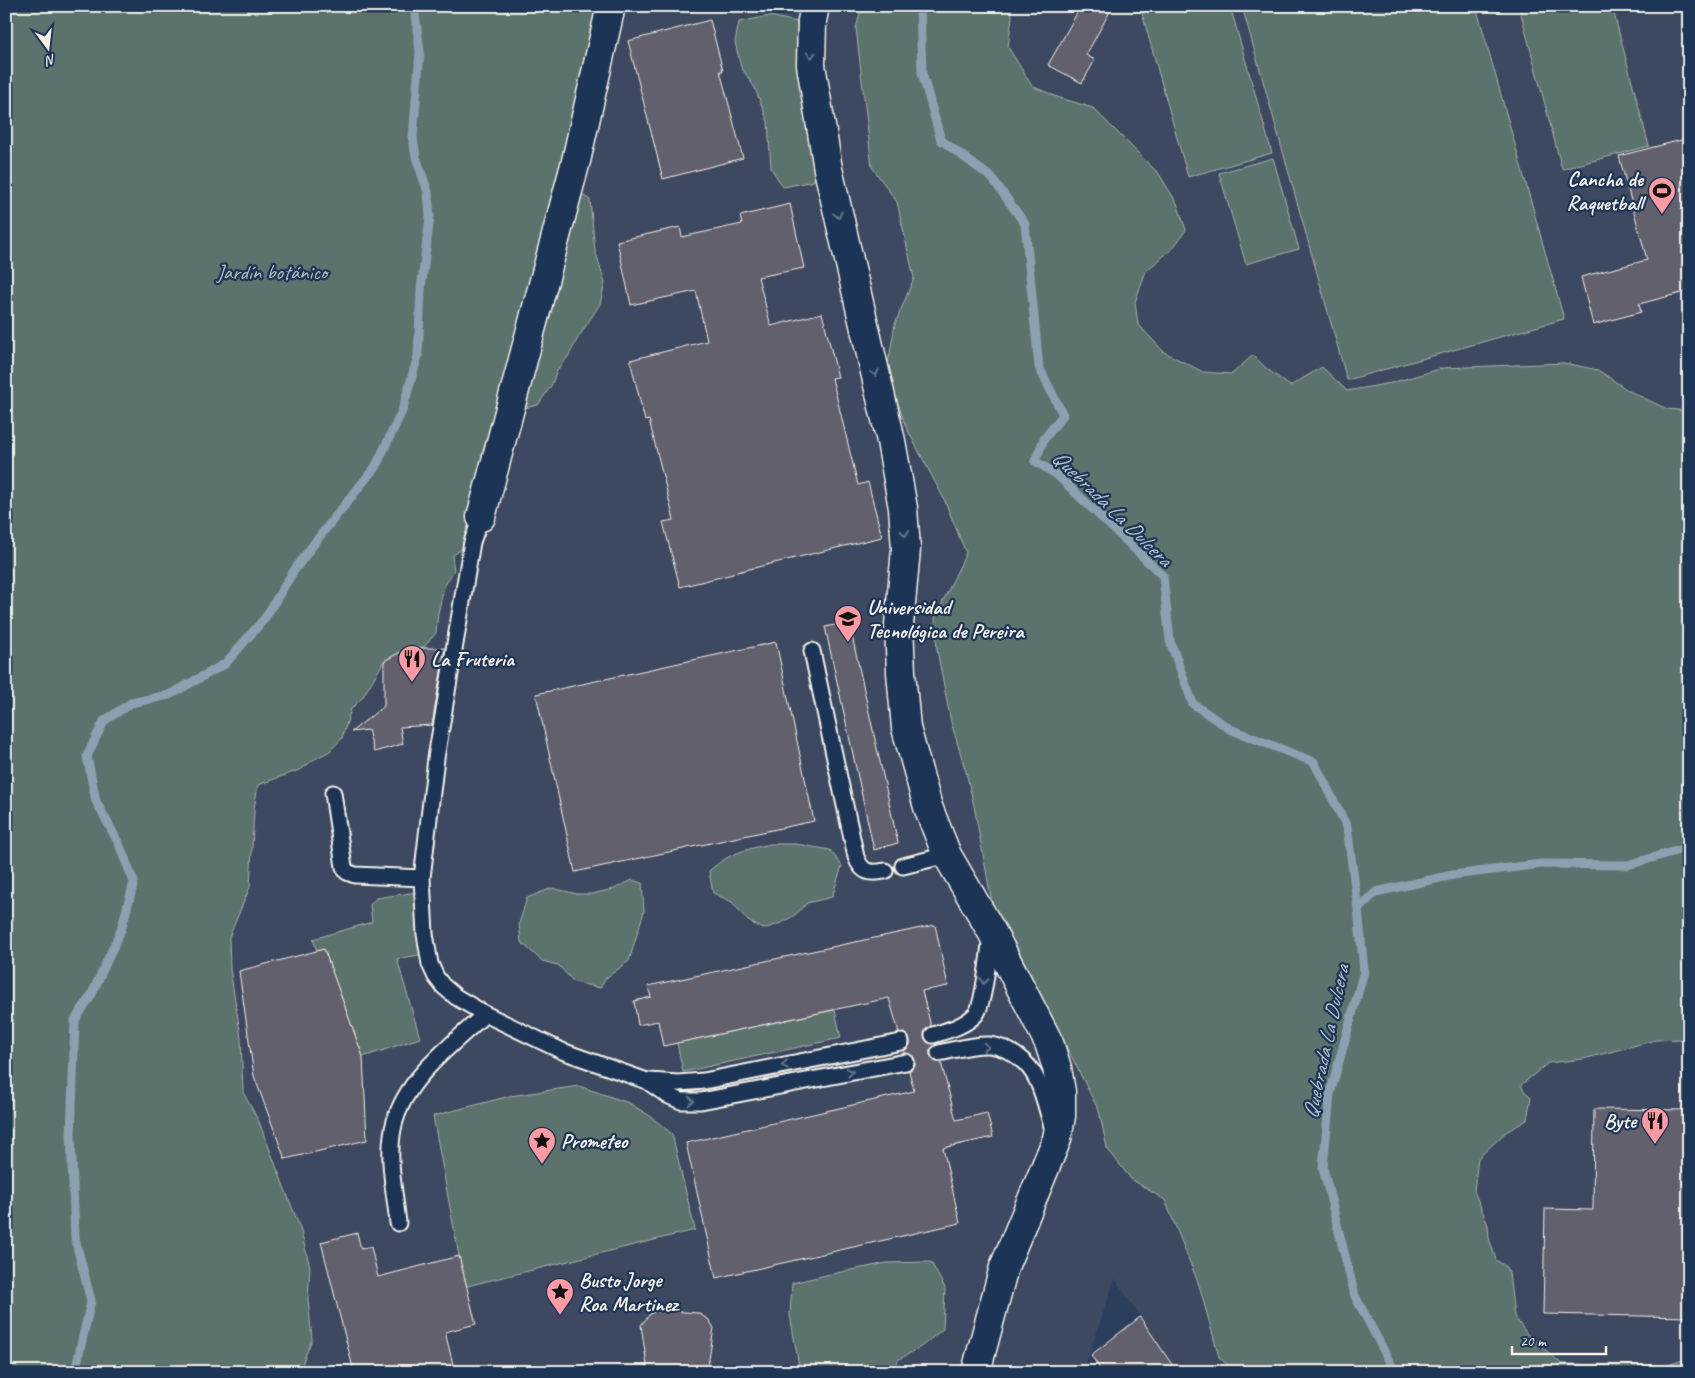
<svg xmlns="http://www.w3.org/2000/svg" width="1695" height="1378" font-family="Caveat,sans-serif">
<rect width="100%" height="100%" fill="#2b3e5c"/>
<filter id="ink" filterUnits="userSpaceOnUse"><feTurbulence type="fractalNoise" baseFrequency=".02" numOctaves="2"/><feDisplacementMap in="SourceGraphic" scale="10" xChannelSelector="R" yChannelSelector="G"/><feConvolveMatrix kernelMatrix="1 2 1 2 8 2 1 2 1" color-interpolation-filters="sRGB"/></filter>
<g filter="url(#ink)">
<path fill="#3c4861" d="M 6,6 L 1689,6 L 1689,1372 L 1177,1372 L 1115,1279 L 1083,1372 L 6,1372 Z"/>
<path fill="#5c726d" stroke="#a8b2aa" d="M 6,6 L 611,6 L 570,186 L 590,200 L 595,250 L 605,283 L 600,304 L 578,338 L 568,357 L 557,370 L 551,386 L 538,405 L 510,411 L 472,542 L 452,556 L 454,570 L 444,587 L 438,613 L 436,633 L 424,647 L 408,648 L 384,661 L 362,698 L 351,709 L 342,738 L 330,751 L 313,760 L 302,769 L 258,785 L 254,809 L 250,887 L 229,937 L 230,969 L 241,1038 L 243,1092 L 259,1122 L 300,1228 L 310,1267 L 308,1300 L 312,1339 L 299,1372 L 6,1372 Z
M 862,6 L 1011,6 L 1012,17 L 1008,47 L 1032,86 L 1057,97 L 1093,108 L 1159,174 L 1177,203 L 1186,230 L 1173,248 L 1146,271 L 1135,302 L 1138,324 L 1164,352 L 1203,372 L 1232,374 L 1253,355 L 1267,369 L 1290,386 L 1322,367 L 1347,391 L 1391,383 L 1443,368 L 1564,363 L 1598,370 L 1629,391 L 1667,409 L 1689,411 L 1689,1032 L 1683,1039 L 1656,1040 L 1583,1059 L 1548,1063 L 1521,1085 L 1524,1091 L 1531,1097 L 1527,1120 L 1506,1132 L 1478,1158 L 1474,1191 L 1488,1225 L 1489,1238 L 1496,1260 L 1505,1266 L 1509,1273 L 1514,1316 L 1527,1334 L 1562,1364 L 1665,1366 L 1689,1358 L 1689,1372 L 1235,1372 L 1219,1357 L 1199,1285 L 1165,1200 L 1131,1179 L 1107,1148 L 1099,1111 L 1061,1036 L 1016,963 L 992,903 L 974,806 L 966,772 L 951,722 L 937,650 L 935,618 L 966,553 L 944,499 L 906,427 L 887,370 L 895,324 L 914,278 L 897,202 L 872,167 L 856,28 Z
M 1140,6 L 1230,6 L 1272,153 L 1188,177 Z
M 1242,6 L 1476,6 L 1564,319 L 1347,380 Z
M 1519,6 L 1612,6 L 1649,146 L 1562,169 Z
M 770,16 L 797,22 L 798,45 L 816,152 L 814,181 L 783,187 L 771,168 L 768,122 L 755,88 L 741,67 L 735,42 L 739,22 Z
M 1273,158 L 1299,249 L 1246,264 L 1219,173 Z
M 770,844 L 796,844 L 830,850 L 842,866 L 832,897 L 807,903 C 794,918 782,924 763,929 L 748,921 L 732,902 L 713,893 L 709,871 C 729,853 744,850 770,844 Z
M 632,880 L 642,883 L 644,911 L 629,961 L 606,978 L 600,988 L 574,982 L 558,965 L 542,961 L 521,942 L 519,924 L 527,898 L 552,888 L 577,894 L 592,894 L 614,889 Z
M 418,892 L 424,954 L 397,959 L 420,1038 L 363,1057 L 324,949 L 317,951 L 313,939 L 372,922 L 370,905 L 376,898 Z
M 835,1010 L 841,1038 L 683,1072 L 677,1043 Z
M 579,1086 L 629,1103 L 650,1116 L 672,1134 L 695,1230 L 467,1286 L 459,1256 L 433,1116 L 510,1096 Z
M 931,1262 L 945,1288 L 943,1329 L 922,1346 L 898,1360 L 894,1372 L 800,1372 L 790,1315 L 792,1283 L 826,1275 L 887,1263 Z"/>
<g fill="none" stroke-linecap="round" stroke-linejoin="round">
<path stroke="#8ba1b1" stroke-width="9" d="M 920,6 L 922,73 L 941,140 L 992,178 L 1025,224 L 1039,367 L 1063,415 L 1044,439 L 1035,461 L 1057,475 L 1163,576 L 1170,641 L 1193,704 L 1230,729 L 1314,762 L 1347,827 L 1358,909 L 1364,971 L 1330,1094 L 1323,1168 L 1355,1296 L 1395,1372
M 1358,909 L 1376,892 L 1453,875 L 1541,864 L 1628,865 L 1689,847
M 75,1372 L 91,1301 L 75,1238 L 71,1136 L 75,1020 L 91,996 L 121,930 L 134,882 L 119,844 L 96,801 L 87,756 L 104,721 L 131,703 L 169,695 L 225,664 L 265,618 L 293,572 L 316,541 L 376,466 L 402,411 L 418,356 L 421,289 L 430,216 L 428,192 L 416,157 L 413,138 L 420,51 L 415,14 L 415,6"/>
</g>
<path fill="#63616e" stroke="#f4f1e8" d="M 1081,6 L 1113,6 L 1086,55 L 1095,60 L 1082,83 L 1048,65 Z
M 710,20 L 723,71 L 720,71 L 743,158 L 663,179 L 628,41 Z
M 1689,138 L 1689,291 L 1639,304 L 1641,312 L 1593,325 L 1581,277 L 1647,260 L 1619,156 Z
M 790,204 L 804,268 L 758,277 L 771,326 L 822,313 L 838,377 L 832,378 L 858,485 L 868,482 L 882,537 L 733,573 L 733,574 L 680,587 L 663,522 L 674,520 L 649,420 L 645,421 L 630,360 L 707,341 L 696,291 L 631,305 L 617,241 L 680,227 L 682,237 L 742,224 L 740,216 Z
M 849,622 L 898,843 L 874,850 L 825,627 Z
M 776,642 L 814,821 L 575,872 L 536,694 Z
M 408,648 L 445,648 L 432,725 L 400,727 L 403,744 L 374,752 L 368,730 L 351,732 L 384,706 L 384,661 Z
M 935,925 L 948,986 L 922,991 L 931,1026 L 926,1029 L 924,1037 L 927,1042 L 936,1044 L 930,1050 L 930,1055 L 936,1062 L 941,1062 L 956,1120 L 987,1113 L 993,1137 L 943,1148 L 960,1223 L 716,1278 L 686,1143 L 914,1091 L 909,1071 L 915,1066 L 915,1060 L 913,1056 L 904,1053 L 904,1051 L 910,1045 L 910,1040 L 904,1033 L 899,1033 L 889,998 L 663,1046 L 658,1021 L 638,1025 L 634,1001 L 651,997 L 648,986 Z
M 324,949 L 363,1057 L 367,1140 L 285,1159 L 254,1076 L 239,971 Z
M 1594,1109 L 1689,1110 L 1689,1317 L 1543,1314 L 1545,1209 L 1593,1210 Z
M 357,1233 L 361,1249 L 371,1247 L 378,1277 L 459,1256 L 476,1324 L 445,1332 L 455,1372 L 354,1372 L 321,1242 Z
M 658,1310 L 698,1313 L 709,1320 L 714,1328 L 707,1372 L 648,1372 L 641,1325 L 650,1314 Z
M 1140,1317 L 1177,1372 L 1102,1372 L 1091,1355 Z"/>
<g fill="none" stroke-linecap="round" stroke-linejoin="round">
<defs>
<path id="lane" d="M 481,517 L 472,542 L 436,758 L 422,878 L 425,934 L 430,964 L 436,977 L 443,986 L 456,997 L 485,1014 L 562,1051 L 647,1081 L 667,1095 L 681,1101 L 701,1101 L 906,1062
M 812,651 L 856,857 C 862,873 870,874 885,871
M 333,793 L 344,867 L 347,872 L 355,875 L 422,878
M 903,866 L 947,855
M 933,1035 C 949,1030 965,1026 976,1014 C 984,1004 989,952 991,936
M 939,1053 C 954,1050 972,1044 989,1045 C 1009,1047 1029,1062 1037,1080 C 1045,1097 1048,1115 1054,1132
M 649,1081 L 678,1083 L 704,1081 L 901,1042
M 398,1223 C 395,1195 388,1163 392,1135 C 399,1082 449,1048 485,1014"/>
<path id="street" d="M 815,6 L 812,21 L 811,65 L 828,169 L 891,441 L 903,508 L 906,549 L 899,625 L 901,672 L 906,728 L 928,807 L 947,855 L 992,932 L 1049,1043 L 1057,1068 L 1061,1092 L 1061,1116 L 1057,1139 L 1004,1267 L 977,1368 L 977,1372
M 481,517 L 576,161 L 611,6"/>
</defs>
<use href="#lane" stroke="#f4f1e8" stroke-width="19"/>
<use href="#street" stroke="#f4f1e8" stroke-width="31"/>
<use href="#lane" stroke="#1d3557" stroke-width="15"/>
<use href="#street" stroke="#1d3557" stroke-width="28"/>
</g>
<defs><path id="oneway-chevron" d="M-2-3.5L2.5 0L-2 3.5" fill="none" stroke-width="1.6" stroke-linecap="round" stroke-linejoin="round" transform="scale(1.25)"/></defs>
<g stroke="#68778a">
<use href="#oneway-chevron" transform="translate(811 55) rotate(91)"/>
<use href="#oneway-chevron" transform="translate(838 215) rotate(77)"/>
<use href="#oneway-chevron" transform="translate(875 373) rotate(77)"/>
<use href="#oneway-chevron" transform="translate(905 533) rotate(85)"/>
<use href="#oneway-chevron" transform="translate(984 981) rotate(99)"/>
<use href="#oneway-chevron" transform="translate(986 1047) rotate(2)"/>
<use href="#oneway-chevron" transform="translate(785 1065) rotate(169)"/>
<use href="#oneway-chevron" transform="translate(850 1072) rotate(-11)"/>
<use href="#oneway-chevron" transform="translate(691 1101) rotate(2)"/>
</g>
</g>
<defs>
<symbol id="stadium-pin" viewBox="-11 -11 22 30"><path d="M0 17L-7.5 6A9.5 9.5 0 1 1 7.5 6Z" fill="#ff9aa2" stroke="#1d3557"/><path d="M0-5a6.5 5 0 1 0 0 10a6.5 5 0 1 0 0-10ZM-3.5-1.8h7v3.6h-7Z" fill="#111"/></symbol>
<symbol id="university-pin" viewBox="-11 -11 22 30"><path d="M0 17L-7.5 6A9.5 9.5 0 1 1 7.5 6Z" fill="#ff9aa2" stroke="#1d3557"/><path d="M0-5L7-2L0 1L-7-2ZM-4 1L0 2.5L4 1V4Q0 6-4 4Z" fill="#111"/></symbol>
<symbol id="restaurant-pin" viewBox="-11 -11 22 30"><path d="M0 17L-7.5 6A9.5 9.5 0 1 1 7.5 6Z" fill="#ff9aa2" stroke="#1d3557"/><path d="M-5-6h1v4h1v-4h1v4h1v-4h1v5L-1.5 .5V6h-2V.5L-5-1ZM5-6V6H3V1.5H1.5Q1.5-4 5-6Z" fill="#111"/></symbol>
<symbol id="sight-pin" viewBox="-11 -11 22 30"><path d="M0 17L-7.5 6A9.5 9.5 0 1 1 7.5 6Z" fill="#ff9aa2" stroke="#1d3557"/><path d="M0-6L1.8-2.2L6-1.7L2.9 1.2L3.7 5.4L0 3.3L-3.7 5.4L-2.9 1.2L-6-1.7L-1.8-2.2Z" fill="#111"/></symbol>
</defs>
<g fill-rule="evenodd">
<use href="#stadium-pin" x="1646" y="175" width="32" height="43"/>
<use href="#university-pin" x="832" y="603" width="32" height="43"/>
<use href="#restaurant-pin" x="396" y="643" width="32" height="43"/>
<use href="#restaurant-pin" x="1639" y="1105" width="32" height="43"/>
<use href="#sight-pin" x="526" y="1125" width="32" height="43"/>
<use href="#sight-pin" x="544" y="1276" width="32" height="43"/>
</g>
<g text-anchor="middle" dominant-baseline="central" stroke-width="4.5" stroke-linejoin="round" paint-order="stroke">
<g font-size="21" font-weight="bold" fill="#f4f1e8" stroke="#1d3557" text-anchor="start">
<text x="1643" y="179" text-anchor="end">Cancha de<tspan x="1643" dy="24">Raquetball</tspan></text>
<text x="867" y="607">Universidad<tspan x="867" dy="24">Tecnológica de Pereira</tspan></text>
<text x="431" y="659">La Fruteria</text>
<text x="1636" y="1121" text-anchor="end">Byte</text>
<text x="561" y="1141">Prometeo</text>
<text x="579" y="1280">Busto Jorge<tspan x="579" dy="24">Roa Martinez</tspan></text>
</g>
<g font-size="21" fill="#b7beb7" stroke="#1d3557">
<text x="272" y="272">Jardín botánico</text>
</g>
<g font-size="22" font-style="italic" fill="#b7c2c8" stroke="#1d3557">
<text transform="translate(1112 508) rotate(44)">Quebrada La Dulcera</text>
<text transform="translate(1326 1042) rotate(-78)">Quebrada La Dulcera</text>
</g>
</g>
<rect width="1695" height="1378" fill="none" stroke="#1d3557" stroke-width="25"/>
<rect x="12" y="12" width="1670" height="1353" fill="none" stroke="#f4f1e8" stroke-width="2" filter="url(#ink)"/>
<g transform="translate(48 48) rotate(165)" stroke="#1d3557" stroke-width="4" paint-order="stroke">
<path d="M0-4L9 19L0 12L-9 19Z" fill="#f4f1e8"/>
<text y="-8" font-size="14" font-weight="bold" text-anchor="middle" fill="#f4f1e8">N</text>
</g>
<path d="M1512 1346v8h94v-8" fill="none" stroke="#f4f1e8" stroke-width="2.5"/>
<text x="1520" y="1346" font-size="15" fill="#f4f1e8" stroke="#1d3557" stroke-width="4" paint-order="stroke">20 m</text>
</svg>
